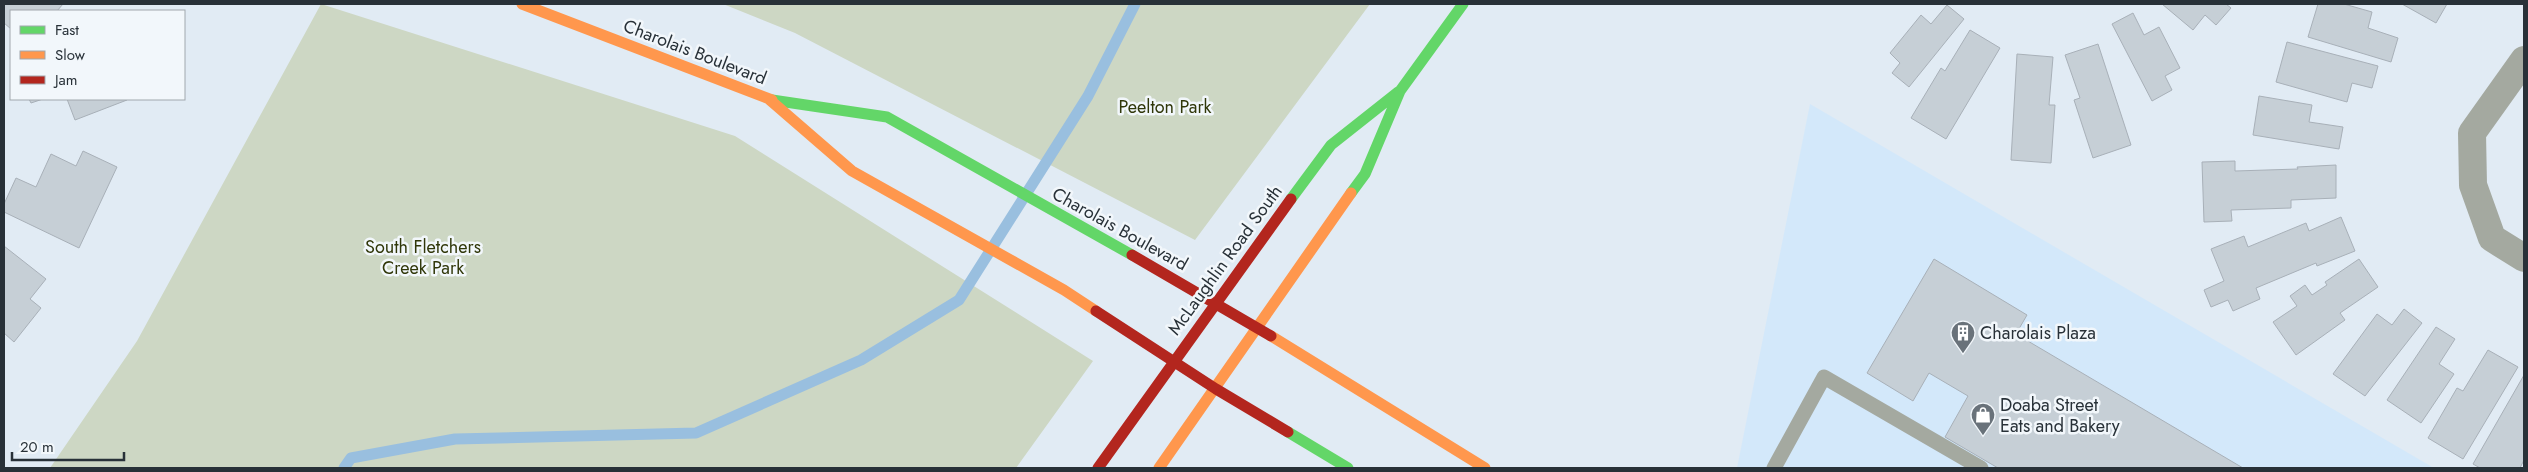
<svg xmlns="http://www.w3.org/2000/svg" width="2528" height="472" font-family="Jost,sans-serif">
<rect width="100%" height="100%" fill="#e1ebf4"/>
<path fill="#d3e8fa" d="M 1810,104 L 2434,468 L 1737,468 Z"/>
<path fill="#cdd7c4" d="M 321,4 L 735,136 L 1093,361 L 1016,468 L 50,468 L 137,341 Z
M 723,4 L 1370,4 L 1195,240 L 795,33 Z"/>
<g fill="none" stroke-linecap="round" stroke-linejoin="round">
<path stroke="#99bfdf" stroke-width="11" d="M 344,468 L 351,458 L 455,439 L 696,433 L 861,360 L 959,300 L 1088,96 L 1135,4"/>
</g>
<path fill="#c6cfd6" stroke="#a8b0b8" d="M 4,4 L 63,4 L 57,11 L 11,11 L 11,29 L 4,23 Z
M 2162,4 L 2226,4 L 2231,8 L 2216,25 L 2205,15 L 2193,30 Z
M 2318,4 L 2344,4 L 2372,12 L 2368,28 L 2398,38 L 2391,62 L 2308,37 Z
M 2402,4 L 2447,4 L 2436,23 Z
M 1947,5 L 1964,19 L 1909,87 L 1892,73 L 1900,63 L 1890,53 L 1921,15 L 1931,24 Z
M 2133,13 L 2144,35 L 2159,27 L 2180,68 L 2165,76 L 2172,90 L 2152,101 L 2112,24 Z
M 1970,30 L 2000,48 L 1946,139 L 1911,118 L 1941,68 L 1945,71 Z
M 2287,42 L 2378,66 L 2372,88 L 2352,83 L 2347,102 L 2276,82 Z
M 2098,44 L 2131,145 L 2093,158 L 2074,100 L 2080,98 L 2065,55 Z
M 2017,54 L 2053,57 L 2049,105 L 2055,105 L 2051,163 L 2011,160 Z
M 2259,96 L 2312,105 L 2309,122 L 2343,127 L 2339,149 L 2253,135 Z
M 29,99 L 43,99 L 31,103 Z
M 67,99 L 126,99 L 127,100 L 75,120 Z
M 83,151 L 117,167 L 79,248 L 4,212 L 4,204 L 16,178 L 36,187 L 51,154 L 76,166 Z
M 2235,161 L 2235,171 L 2298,169 L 2297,167 L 2336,165 L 2336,198 L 2291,200 L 2291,208 L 2231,210 L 2232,221 L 2204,222 L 2202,162 Z
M 2341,217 L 2355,251 L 2317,266 L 2316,263 L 2256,288 L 2260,299 L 2233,311 L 2228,300 L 2211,307 L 2204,290 L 2224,281 L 2211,249 L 2244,236 L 2248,247 L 2306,223 L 2309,231 Z
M 4,246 L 46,279 L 30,299 L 41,308 L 14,342 L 4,333 Z
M 1934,259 L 2027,315 L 2016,334 L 2243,468 L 1998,468 L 1945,437 L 1968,396 L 1929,373 L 1913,401 L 1867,373 Z
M 2359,259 L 2378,287 L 2340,313 L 2345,320 L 2296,355 L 2273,322 L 2297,306 L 2290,296 L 2305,285 L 2312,295 L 2327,285 L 2325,282 Z
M 2404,309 L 2422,323 L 2365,396 L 2333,374 L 2377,314 L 2392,325 Z
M 2436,327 L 2455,339 L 2439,364 L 2454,374 L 2421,423 L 2387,400 Z
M 2488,350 L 2518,367 L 2463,459 L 2428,438 L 2457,388 L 2463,391 Z
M 2524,375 L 2524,460 L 2520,468 L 2480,468 L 2473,464 Z"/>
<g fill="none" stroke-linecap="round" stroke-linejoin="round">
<path stroke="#a4a9a0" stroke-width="15" d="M 1774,468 L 1824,377 L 1981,468"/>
<path stroke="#a4a9a0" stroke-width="28" d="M 2524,60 L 2472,133 L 2473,185 L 2492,238 L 2524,258"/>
<path stroke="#63d668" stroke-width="11" d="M 772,100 L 887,117 L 1132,255
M 1351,193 L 1365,174 L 1400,91 L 1463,4
M 1291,199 L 1331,145 L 1398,92
M 1288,432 L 1348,468"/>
<path stroke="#ff974d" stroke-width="11" d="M 522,4 L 772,100
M 770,100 L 852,171 L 1064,290 L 1096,311
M 1271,336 L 1485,468
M 1159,468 L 1351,193"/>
<path stroke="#b3261e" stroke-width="11" d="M 1132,255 L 1271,336
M 1096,311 L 1216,389 L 1288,432
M 1098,468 L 1291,199"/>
</g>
<defs>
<symbol id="building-pin" viewBox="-11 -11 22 30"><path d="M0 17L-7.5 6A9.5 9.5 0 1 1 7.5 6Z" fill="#69727a" stroke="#f2f7fb"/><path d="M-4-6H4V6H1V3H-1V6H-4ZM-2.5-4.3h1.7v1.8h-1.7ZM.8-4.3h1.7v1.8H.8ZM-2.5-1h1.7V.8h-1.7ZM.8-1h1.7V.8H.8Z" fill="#fff"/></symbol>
<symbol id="shop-pin" viewBox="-11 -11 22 30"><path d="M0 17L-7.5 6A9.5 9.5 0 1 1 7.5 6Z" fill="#69727a" stroke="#f2f7fb"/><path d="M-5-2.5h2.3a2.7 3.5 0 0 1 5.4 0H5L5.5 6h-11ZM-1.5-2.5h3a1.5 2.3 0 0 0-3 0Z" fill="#fff"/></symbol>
</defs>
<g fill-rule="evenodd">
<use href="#building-pin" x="1949" y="319" width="28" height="38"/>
<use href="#shop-pin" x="1969" y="401" width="28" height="38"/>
</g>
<g text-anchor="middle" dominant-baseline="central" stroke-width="5" stroke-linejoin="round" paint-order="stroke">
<g font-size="18" fill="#283138" stroke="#f2f7fb">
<text transform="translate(695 52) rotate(21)">Charolais Boulevard</text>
<text transform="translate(1120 229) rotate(29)">Charolais Boulevard</text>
<text transform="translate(1225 260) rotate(-54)">McLaughlin Road South</text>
</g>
<g font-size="18" fill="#303709" stroke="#f2f7fb">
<text x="1165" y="107">Peelton Park</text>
<text x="423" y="247">South Fletchers<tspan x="423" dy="21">Creek Park</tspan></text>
</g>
<g font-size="18" fill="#283138" stroke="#f2f7fb" text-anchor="start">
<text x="1980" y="333">Charolais Plaza</text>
<text x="2000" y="405">Doaba Street<tspan x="2000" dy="21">Eats and Bakery</tspan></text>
</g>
</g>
<rect width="2528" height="472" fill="none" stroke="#283138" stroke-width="10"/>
<rect x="10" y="10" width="175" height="90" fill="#f2f7fb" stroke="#a1a8ad"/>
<rect x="20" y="26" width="25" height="8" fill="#63d668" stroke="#a1a8ad"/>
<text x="55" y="35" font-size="15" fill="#283138">Fast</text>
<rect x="20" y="51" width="25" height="8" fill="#ff974d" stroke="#a1a8ad"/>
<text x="55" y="60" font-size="15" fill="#283138">Slow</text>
<rect x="20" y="76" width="25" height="8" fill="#b3261e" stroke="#a1a8ad"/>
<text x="55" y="85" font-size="15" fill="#283138">Jam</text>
<path d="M12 452v8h112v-8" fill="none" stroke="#283138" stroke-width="2.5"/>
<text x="20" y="452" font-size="15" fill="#283138" stroke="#f2f7fb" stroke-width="4" paint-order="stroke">20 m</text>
</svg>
